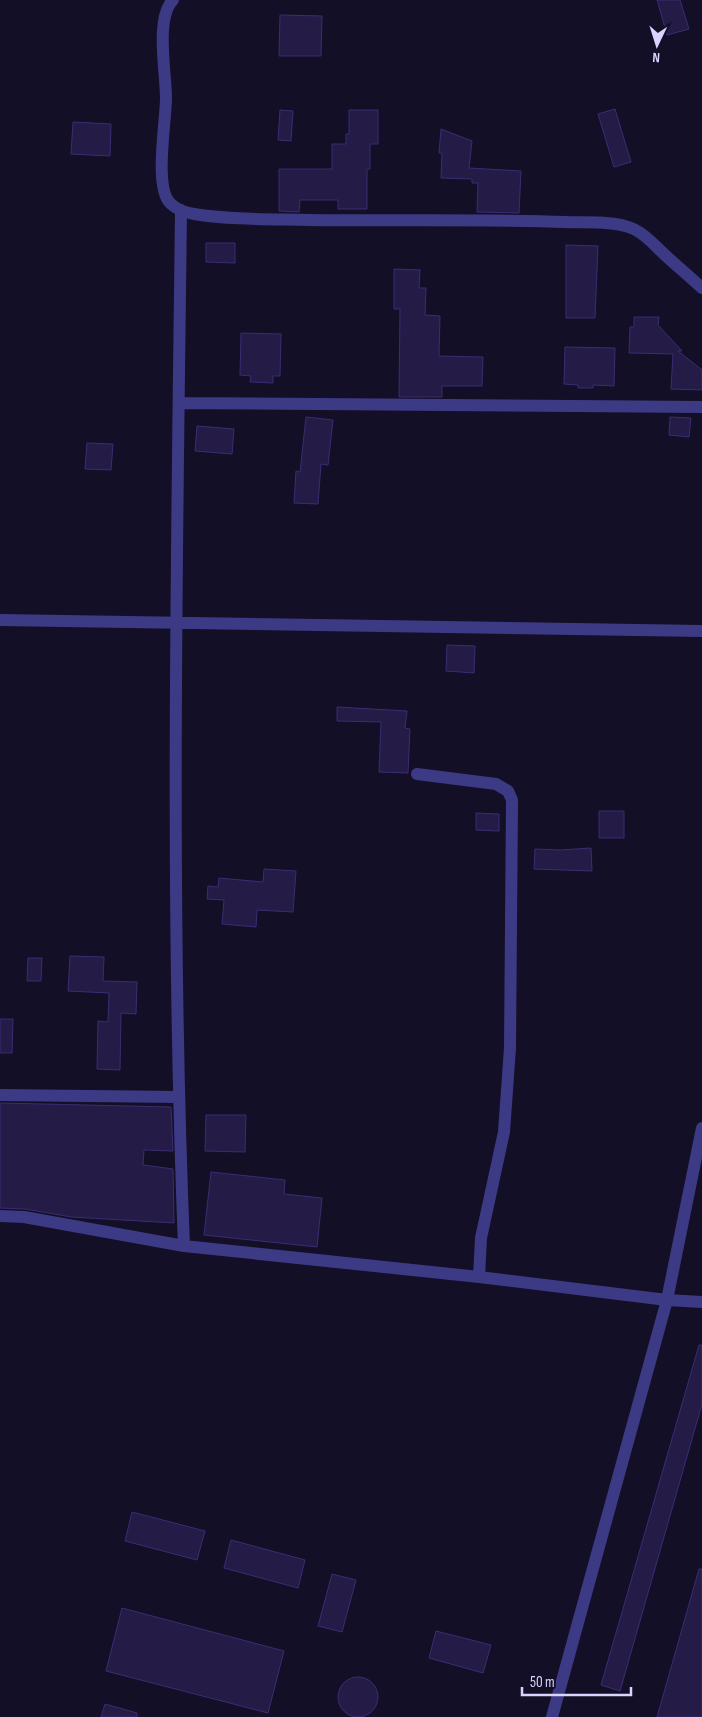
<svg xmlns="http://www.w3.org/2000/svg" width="702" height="1717" font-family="'Sofia Sans Condensed',sans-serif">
<rect width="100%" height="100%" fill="#130f26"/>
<path fill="#241b47" stroke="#3b2d73" d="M 657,0 L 680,0 L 689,29 L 667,35 Z
M 280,15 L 322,16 L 321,56 L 279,56 Z
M 615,109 L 631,162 L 614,167 L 598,114 Z
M 280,110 L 293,111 L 291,141 L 278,140 Z
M 349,110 L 378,110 L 378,144 L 370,144 L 370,169 L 367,169 L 367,209 L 338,209 L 338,200 L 300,200 L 299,212 L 279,211 L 279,169 L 332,169 L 332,144 L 346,144 L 346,134 L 349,134 Z
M 73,122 L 111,124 L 110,156 L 71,154 Z
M 441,129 L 472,141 L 469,168 L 521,171 L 519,213 L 477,212 L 478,183 L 472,183 L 472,179 L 441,178 L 442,153 L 439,153 Z
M 206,243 L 235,243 L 235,263 L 206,262 Z
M 566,245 L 598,246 L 595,318 L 566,318 Z
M 394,269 L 420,270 L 419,288 L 426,288 L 425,315 L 440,316 L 439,356 L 483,357 L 482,386 L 442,386 L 442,397 L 399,397 L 400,309 L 394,309 Z
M 634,317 L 659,317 L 658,325 L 682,351 L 678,351 L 702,370 L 702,390 L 671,389 L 673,354 L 629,353 L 630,327 L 634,327 Z
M 241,333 L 281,334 L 280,376 L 273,376 L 273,383 L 250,382 L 251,376 L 240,375 Z
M 565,347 L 615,348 L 614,386 L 593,385 L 593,388 L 578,388 L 578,385 L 564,384 Z
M 306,417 L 333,420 L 328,465 L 321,464 L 318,504 L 294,503 L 296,471 L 300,472 Z
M 670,417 L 691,418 L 689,437 L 669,435 Z
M 197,426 L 234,429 L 232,454 L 195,451 Z
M 87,443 L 113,444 L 111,470 L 85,469 Z
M 447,645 L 475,646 L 474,673 L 446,671 Z
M 337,707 L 407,711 L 405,728 L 410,729 L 408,773 L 379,772 L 381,722 L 337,721 Z
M 599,811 L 624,811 L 624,838 L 599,838 Z
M 476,813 L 499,814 L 499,831 L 476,830 Z
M 591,848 L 592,871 L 534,869 L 535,849 L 560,850 Z
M 264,869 L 296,871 L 293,912 L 257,910 L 256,927 L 222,924 L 224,900 L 207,899 L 208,886 L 218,887 L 219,878 L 263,882 Z
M 70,956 L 104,957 L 103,981 L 137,982 L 136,1014 L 121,1013 L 120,1070 L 97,1069 L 98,1021 L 108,1022 L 109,993 L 68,991 Z
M 28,958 L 42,958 L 41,981 L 27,981 Z
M 0,1019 L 13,1019 L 12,1053 L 0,1053 Z
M 0,1103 L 171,1107 L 173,1151 L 144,1150 L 143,1165 L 173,1169 L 174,1223 L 71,1217 L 25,1209 L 0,1208 Z
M 206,1115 L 246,1115 L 245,1152 L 205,1151 Z
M 211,1172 L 285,1180 L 284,1194 L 322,1198 L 317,1247 L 204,1235 Z
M 699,1345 L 702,1345 L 702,1404 L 620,1691 L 601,1685 Z
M 132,1512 L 205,1531 L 197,1560 L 125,1541 Z
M 231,1540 L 305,1560 L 298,1588 L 224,1568 Z
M 699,1569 L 702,1569 L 702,1717 L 657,1717 Z
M 332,1574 L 356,1580 L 342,1632 L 318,1626 Z
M 122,1608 L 284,1651 L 268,1713 L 106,1671 Z
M 436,1631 L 491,1645 L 483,1673 L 429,1658 Z
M338 1697a20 20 0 1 1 40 0a20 20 0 1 1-40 0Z
M 105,1704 L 137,1713 L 137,1717 L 101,1717 Z"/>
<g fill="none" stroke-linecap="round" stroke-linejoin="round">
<path stroke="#3d3a85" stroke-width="12" d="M 173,0 C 155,18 166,73 166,98 C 166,121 154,187 170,203 C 176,209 186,213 194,214 C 232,220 271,219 310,220 C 395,221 481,219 567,222 C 586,223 607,221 625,226 C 642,230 653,244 665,255 C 677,266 690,277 702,288
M 181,210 C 177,555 170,901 184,1246
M 179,403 L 702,407
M 0,620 L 702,631
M 417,774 L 496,784 L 508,791 L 512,800 L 510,1048 L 504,1132 L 481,1238 L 479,1277
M 0,1095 L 178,1097
M 0,1216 L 24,1217 L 184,1246 L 479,1277 L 667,1300 L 702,1302
M 552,1717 L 667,1300 L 702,1128"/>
</g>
<g transform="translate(657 45) rotate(184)" stroke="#130f26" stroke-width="4" paint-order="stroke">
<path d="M0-4L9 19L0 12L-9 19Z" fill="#d9d4ff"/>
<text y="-8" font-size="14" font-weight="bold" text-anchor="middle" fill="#d9d4ff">N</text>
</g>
<path d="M522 1687v8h109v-8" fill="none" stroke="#d9d4ff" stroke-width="2.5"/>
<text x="530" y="1687" font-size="15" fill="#d9d4ff" stroke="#130f26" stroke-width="4" paint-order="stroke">50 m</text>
</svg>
